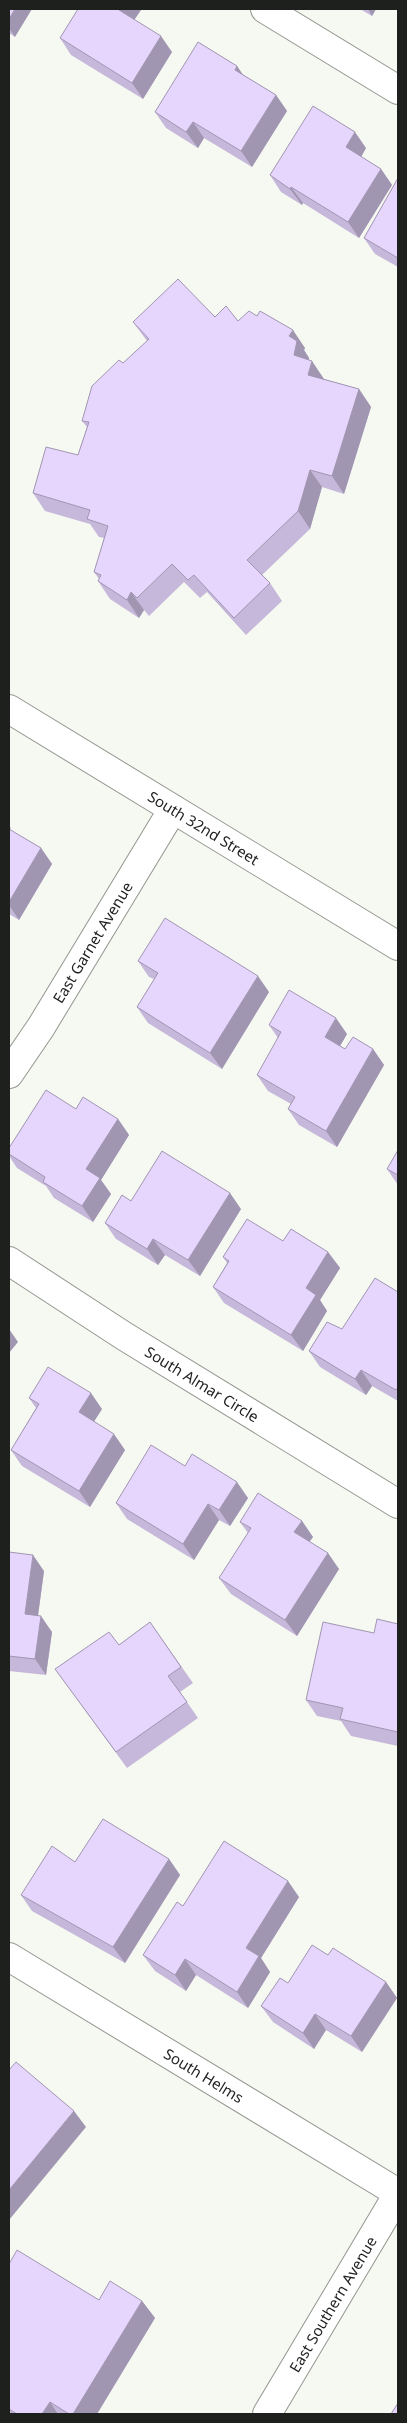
<svg xmlns="http://www.w3.org/2000/svg" width="407" height="2423" font-family="'Noto Sans',sans-serif">
<rect width="100%" height="100%" fill="#f6f9f1"/>
<g fill="none" stroke-linecap="round" stroke-linejoin="round">
<defs>
<g id="street">
<path d="M 265,9 L 398,90"/>
<path id="s1" d="M 9,1074 L 41,1027 L 173,809"/>
<path id="s2" d="M 9,1261 L 124,1336 L 398,1504"/>
<path id="s3" d="M 9,1957 L 398,2193"/>
</g>
<g id="secondary">
<path id="s4" d="M 9,709 L 398,946"/>
<path id="s5" d="M 267,2414 L 398,2194"/>
</g>
</defs>
<use href="#street" stroke="#93968f" stroke-width="30"/>
<use href="#secondary" stroke="#93968f" stroke-width="30"/>
<use href="#street" stroke="#fff" stroke-width="28"/>
<use href="#secondary" stroke="#fff" stroke-width="28"/>
</g>
<path fill="#c6b8da" d="M 9,9 L 15,37 L 9,33 Z
M 78,9 L 140,9 L 141,10 L 134,20 L 172,52 L 143,99 L 71,55 L 60,38 Z
M 360,9 L 376,9 L 372,16 Z
M 237,66 L 242,74 L 276,95 L 287,111 L 252,167 L 204,138 L 198,148 L 166,128 L 155,112 Z
M 366,148 L 361,157 L 381,169 L 392,185 L 359,238 L 303,203 L 302,205 L 281,192 L 270,175 Z
M 398,178 L 398,267 L 375,254 L 364,238 Z
M 215,317 L 238,321 L 305,348 L 304,350 L 309,358 L 309,360 L 324,379 L 359,389 L 371,407 L 344,494 L 322,487 L 310,529 L 262,575 L 270,583 L 282,601 L 246,635 L 207,592 L 200,598 L 184,582 L 149,616 L 144,610 L 139,618 L 110,599 L 98,581 L 99,579 L 94,572 L 104,538 L 99,537 L 90,524 L 45,511 L 33,493 L 78,455 L 87,427 L 82,421 L 147,341 L 133,322 Z
M 9,825 L 11,828 L 10,830 L 41,848 L 52,864 L 19,920 L 9,914 Z
M 138,961 L 269,992 L 222,1069 L 148,1023 L 137,1007 L 154,979 L 149,977 Z
M 269,1025 L 347,1034 L 340,1046 L 345,1049 L 373,1049 L 384,1065 L 337,1147 L 299,1125 L 288,1109 L 291,1104 L 268,1091 L 257,1075 L 278,1038 Z
M 76,1109 L 118,1119 L 129,1135 L 101,1180 L 111,1194 L 93,1222 L 54,1198 L 46,1186 L 17,1168 L 9,1156 L 9,1148 Z
M 398,1150 L 398,1185 L 387,1169 Z
M 131,1201 L 241,1209 L 200,1276 L 165,1255 L 158,1265 L 116,1239 L 105,1223 Z
M 283,1241 L 328,1252 L 340,1268 L 320,1300 L 327,1311 L 303,1351 L 224,1303 L 213,1287 L 227,1263 L 223,1257 Z
M 398,1292 L 398,1401 L 372,1386 L 366,1395 L 320,1367 L 309,1351 Z
M 29,1398 L 102,1409 L 94,1421 L 125,1450 L 90,1507 L 22,1466 L 11,1450 L 36,1408 Z
M 185,1466 L 248,1498 L 230,1526 L 219,1520 L 194,1560 L 127,1519 L 116,1503 Z
M 302,1521 L 313,1537 L 309,1542 L 339,1569 L 297,1636 L 231,1594 L 219,1578 L 248,1533 L 240,1522 Z
M 9,1552 L 44,1571 L 38,1616 L 52,1632 L 46,1675 L 9,1671 Z
M 150,1622 L 193,1683 L 180,1692 L 198,1718 L 127,1768 L 55,1669 L 119,1645 Z
M 398,1624 L 398,1746 L 351,1736 L 341,1721 L 317,1716 L 306,1700 L 374,1633 Z
M 169,1859 L 180,1875 L 125,1963 L 32,1911 L 21,1895 L 75,1862 Z
M 299,1897 L 261,1958 L 270,1972 L 248,2008 L 196,1975 L 186,1991 L 155,1971 L 143,1955 L 183,1906 Z
M 328,1955 L 386,1982 L 397,1998 L 362,2052 L 326,2030 L 314,2049 L 273,2022 L 261,2006 L 288,1983 Z
M 9,2264 L 99,2300 L 142,2301 L 155,2318 L 97,2414 L 9,2414 Z"/>
<path fill="#a196b1" d="M 15,9 L 32,9 L 15,37 L 9,28 L 9,19 Z
M 120,9 L 140,9 L 141,10 L 130,26 L 119,10 Z
M 368,9 L 376,9 L 372,16 Z
M 161,36 L 172,52 L 143,99 L 132,83 Z
M 237,66 L 248,82 L 235,70 Z
M 276,95 L 287,111 L 252,167 L 241,151 Z
M 193,122 L 204,138 L 198,148 L 186,132 Z
M 355,132 L 366,148 L 357,164 L 346,147 Z
M 381,169 L 392,185 L 359,238 L 348,222 Z
M 291,187 L 303,203 L 302,205 L 290,189 Z
M 293,330 L 305,348 L 304,350 L 309,358 L 306,373 L 294,355 L 289,336 Z
M 312,361 L 324,379 L 320,393 L 308,375 Z
M 359,389 L 371,407 L 344,494 L 332,476 Z
M 310,470 L 322,487 L 310,529 L 298,511 Z
M 131,592 L 144,610 L 139,618 L 127,600 Z
M 41,848 L 52,864 L 19,920 L 9,905 L 9,902 Z
M 258,976 L 269,992 L 222,1069 L 210,1053 Z
M 336,1018 L 347,1034 L 336,1053 L 325,1037 Z
M 373,1049 L 384,1065 L 337,1147 L 326,1131 Z
M 118,1119 L 129,1135 L 101,1180 L 111,1194 L 93,1222 L 82,1206 L 86,1169 Z
M 230,1193 L 241,1209 L 200,1276 L 188,1260 Z
M 153,1239 L 165,1255 L 158,1265 L 147,1249 Z
M 328,1252 L 340,1268 L 320,1300 L 327,1311 L 303,1351 L 291,1335 L 306,1288 Z
M 9,1329 L 18,1342 L 9,1353 Z
M 361,1370 L 372,1386 L 366,1395 L 355,1379 Z
M 91,1393 L 102,1409 L 90,1428 L 79,1412 Z
M 114,1434 L 125,1450 L 90,1507 L 79,1491 Z
M 237,1482 L 248,1498 L 230,1526 L 219,1510 Z
M 208,1504 L 219,1520 L 194,1560 L 183,1544 Z
M 302,1521 L 313,1537 L 305,1548 L 294,1532 Z
M 328,1553 L 339,1569 L 297,1636 L 285,1620 Z
M 33,1555 L 44,1571 L 36,1630 L 25,1614 Z
M 41,1616 L 52,1632 L 46,1675 L 35,1659 Z
M 169,1859 L 180,1875 L 125,1963 L 113,1947 Z
M 288,1881 L 299,1897 L 261,1958 L 270,1972 L 248,2008 L 237,1992 L 246,1948 Z
M 185,1959 L 196,1975 L 186,1991 L 175,1975 Z
M 386,1982 L 397,1998 L 362,2052 L 351,2036 Z
M 315,2014 L 326,2030 L 314,2049 L 303,2033 Z
M 74,2111 L 86,2127 L 9,2220 L 9,2190 Z
M 142,2301 L 155,2318 L 97,2414 L 73,2414 Z
M 50,2402 L 58,2414 L 42,2414 Z"/>
<path fill="#e6d6fd" stroke="#a196b1" d="M 9,9 L 15,9 L 9,19 Z
M 78,9 L 120,9 L 119,10 L 161,36 L 132,83 L 60,38 Z
M 198,42 L 237,66 L 235,70 L 276,95 L 241,151 L 193,122 L 186,132 L 155,112 Z
M 313,106 L 355,132 L 346,147 L 381,169 L 348,222 L 291,187 L 290,189 L 270,175 Z
M 398,178 L 398,258 L 364,238 Z
M 178,279 L 215,317 L 226,306 L 238,321 L 249,311 L 257,316 L 260,311 L 293,330 L 289,336 L 297,341 L 294,355 L 312,361 L 308,375 L 359,389 L 332,476 L 310,470 L 298,511 L 247,560 L 270,583 L 234,618 L 194,575 L 188,580 L 172,564 L 137,598 L 131,592 L 127,600 L 98,581 L 101,575 L 94,572 L 108,526 L 87,519 L 90,510 L 33,493 L 46,447 L 78,455 L 89,422 L 82,421 L 92,386 L 119,360 L 123,363 L 149,339 L 133,322 Z
M 9,829 L 41,848 L 9,902 Z
M 165,918 L 258,976 L 210,1053 L 137,1007 L 158,973 L 138,961 Z
M 289,990 L 336,1018 L 325,1037 L 345,1049 L 353,1037 L 373,1049 L 326,1131 L 288,1109 L 295,1097 L 257,1075 L 281,1032 L 269,1025 Z
M 46,1090 L 76,1109 L 83,1097 L 118,1119 L 86,1169 L 100,1178 L 82,1206 L 43,1182 L 45,1177 L 9,1154 L 9,1148 Z
M 398,1150 L 398,1175 L 387,1169 Z
M 162,1151 L 230,1193 L 188,1260 L 153,1239 L 147,1249 L 105,1223 L 122,1195 L 131,1201 Z
M 247,1219 L 283,1241 L 291,1229 L 328,1252 L 306,1288 L 316,1295 L 291,1335 L 213,1287 L 229,1261 L 223,1257 Z
M 375,1278 L 398,1292 L 398,1387 L 396,1390 L 361,1370 L 355,1379 L 309,1351 L 327,1322 L 342,1329 Z
M 48,1367 L 91,1393 L 79,1412 L 114,1434 L 79,1491 L 11,1450 L 39,1404 L 29,1398 Z
M 151,1445 L 185,1466 L 192,1454 L 237,1482 L 219,1510 L 208,1504 L 183,1544 L 116,1503 Z
M 258,1493 L 302,1521 L 294,1532 L 328,1553 L 285,1620 L 219,1578 L 251,1528 L 240,1522 Z
M 9,1552 L 33,1555 L 25,1614 L 41,1616 L 35,1659 L 9,1656 Z
M 377,1619 L 398,1624 L 398,1732 L 340,1719 L 343,1708 L 306,1700 L 323,1622 L 374,1633 Z
M 150,1622 L 181,1667 L 168,1676 L 187,1702 L 116,1752 L 55,1669 L 109,1632 L 119,1645 Z
M 103,1819 L 169,1859 L 113,1947 L 21,1895 L 52,1846 L 75,1862 Z
M 224,1841 L 288,1881 L 246,1948 L 259,1956 L 237,1992 L 185,1959 L 175,1975 L 143,1955 L 177,1902 L 183,1906 Z
M 312,1945 L 328,1955 L 333,1948 L 386,1982 L 351,2036 L 315,2014 L 303,2033 L 261,2006 L 280,1978 L 288,1983 Z
M 16,2062 L 74,2111 L 9,2190 L 9,2070 Z
M 17,2250 L 99,2300 L 110,2281 L 142,2301 L 73,2414 L 69,2414 L 50,2402 L 42,2414 L 17,2414 L 9,2409 L 9,2264 Z
M 398,2403 L 398,2414 L 391,2414 Z"/>
<g text-anchor="middle" dominant-baseline="central" stroke-width="4" stroke-linejoin="round" paint-order="stroke">
<g font-size="15" fill="#1e201d" stroke="#f6f9f1">
<text stroke="none"><textPath href="#s4" startOffset="228">South 32nd Street</textPath></text>
<text stroke="none"><textPath href="#s1" startOffset="156">East Garnet Avenue</textPath></text>
<text stroke="none"><textPath href="#s2" startOffset="229">South Almar Circle</textPath></text>
<text stroke="none"><textPath href="#s3" startOffset="228">South Helms</textPath></text>
<text stroke="none"><textPath href="#s5" startOffset="128">East Southern Avenue</textPath></text>
</g>
</g>
<rect width="407" height="2423" fill="none" stroke="#1e201d" stroke-width="20"/>
</svg>
